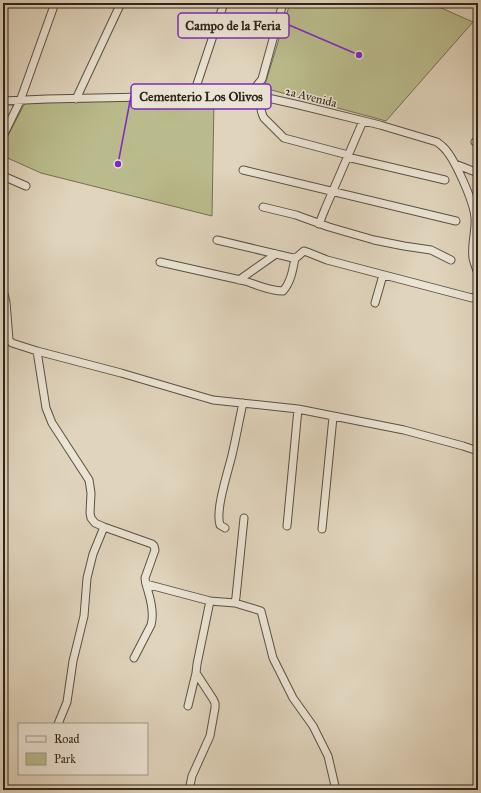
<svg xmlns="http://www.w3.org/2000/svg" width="481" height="793" font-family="'IM FELL Great Primer',serif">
<rect width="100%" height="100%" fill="#e0d4bc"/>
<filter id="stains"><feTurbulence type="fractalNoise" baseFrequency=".005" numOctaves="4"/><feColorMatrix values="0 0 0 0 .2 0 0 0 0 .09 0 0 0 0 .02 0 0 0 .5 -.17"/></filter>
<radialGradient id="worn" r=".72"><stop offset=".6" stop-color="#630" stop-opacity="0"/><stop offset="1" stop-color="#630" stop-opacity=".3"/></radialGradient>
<path fill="#babb8c" stroke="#747053" d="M 290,3 L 430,3 L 473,22 L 386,121 L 264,88 Z
M 212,99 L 214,100 L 212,216 L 41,173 L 3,156 L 3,145 L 25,103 Z"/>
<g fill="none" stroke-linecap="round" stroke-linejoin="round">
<defs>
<path id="minor" d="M 250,94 L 262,79 L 283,3
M 193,96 L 224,3
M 261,96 C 260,104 260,111 264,118 L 284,138 L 348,155
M 76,99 L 121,3
M 3,101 L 47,99 L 193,96 L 233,93 L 250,94 L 299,105 L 380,125 L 437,142 C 438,143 440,144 442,146 C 454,156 474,202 475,218 C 476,231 471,245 473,258 C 474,263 476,268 478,273
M 3,136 L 20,101 L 55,3
M 475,142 L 478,141
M 347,157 L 445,180
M 455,164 L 478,173
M 243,170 L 456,221
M 3,176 L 26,186
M 263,207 L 296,215 L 329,227 L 374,240 L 404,246 L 431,250 L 451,260
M 319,224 L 325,209 L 363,121
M 217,240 L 293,258 L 297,257 L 304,251 L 307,252 L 327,260 L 472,298 L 478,296
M 160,262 L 245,281 C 257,285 270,291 283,291 C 291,282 293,269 295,258
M 239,280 L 276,254
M 3,290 L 6,302 L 9,340 L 12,343 L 37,351 L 121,373 L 213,400 L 298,409 L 404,430 L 463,446 L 478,451
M 375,303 L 383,275
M 37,351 L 46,408 L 52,423 L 89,480 L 91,493 L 90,513 L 91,518 L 95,523 L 104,527 L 152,544 L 154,546 L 155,550 L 145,578 C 145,583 147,587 148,591 C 151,601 154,615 151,625 L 134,658
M 287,526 L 298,409
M 225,528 L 220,525 C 215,510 228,472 232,455 C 236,438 239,421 243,403
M 322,529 L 333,417
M 146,584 L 210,601 L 235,603 L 258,610 L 261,611 L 273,658 L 293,698 L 313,726 L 328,756 L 336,790
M 235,603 L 236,597 L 244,518
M 188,706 L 196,673
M 58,724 L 67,702 L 73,661 L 84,616 L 87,578 L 93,554 L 104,527
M 189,790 L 192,776 L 210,736 L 215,708 L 215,703 L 213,699 L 196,673 L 197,664 L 210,601"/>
</defs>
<use href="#minor" stroke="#5a5142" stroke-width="9"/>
<use href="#minor" stroke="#ebe3d3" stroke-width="7"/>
</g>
<g text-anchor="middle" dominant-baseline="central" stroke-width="3" stroke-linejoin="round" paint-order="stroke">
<g font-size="12" fill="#2e251a" stroke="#ebe3d3">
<text transform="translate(311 97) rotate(14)">2a Avenida</text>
</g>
</g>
<path fill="none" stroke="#7b2cbf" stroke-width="1.5" d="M359 55L289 25M118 164L131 96"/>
<g fill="#7b2cbf" stroke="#ebe3d3" stroke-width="1.5">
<circle cx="359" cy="55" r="4"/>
<circle cx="118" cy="164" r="4"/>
</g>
<g fill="#ebe3d3" stroke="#7b2cbf" stroke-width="1.5">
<rect x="178" y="13" width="111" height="25" rx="4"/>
<rect x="131" y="84" width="140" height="25" rx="4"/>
</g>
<g font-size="13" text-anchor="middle" font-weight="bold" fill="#2e251a">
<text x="233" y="30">Campo de la Feria</text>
<text x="201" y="101">Cementerio Los Olivos</text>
</g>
<rect width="481" height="793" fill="none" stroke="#e0d4bc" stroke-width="16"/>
<rect x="4" y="4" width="473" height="785" fill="none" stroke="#2e251a" stroke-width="2"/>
<rect x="8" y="8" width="465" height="777" fill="none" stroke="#2e251a"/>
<rect x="18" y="723" width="130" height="52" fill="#ebe3d3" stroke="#9f9789"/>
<rect x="26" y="736" width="20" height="6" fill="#ebe3d3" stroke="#9f9789"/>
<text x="54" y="743" font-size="12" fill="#2e251a">Road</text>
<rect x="26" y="753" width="20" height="12" fill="#babb8c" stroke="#9f9789"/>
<text x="54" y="763" font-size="12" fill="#2e251a">Park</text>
<rect width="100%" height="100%" filter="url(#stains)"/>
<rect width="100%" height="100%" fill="url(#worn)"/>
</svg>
